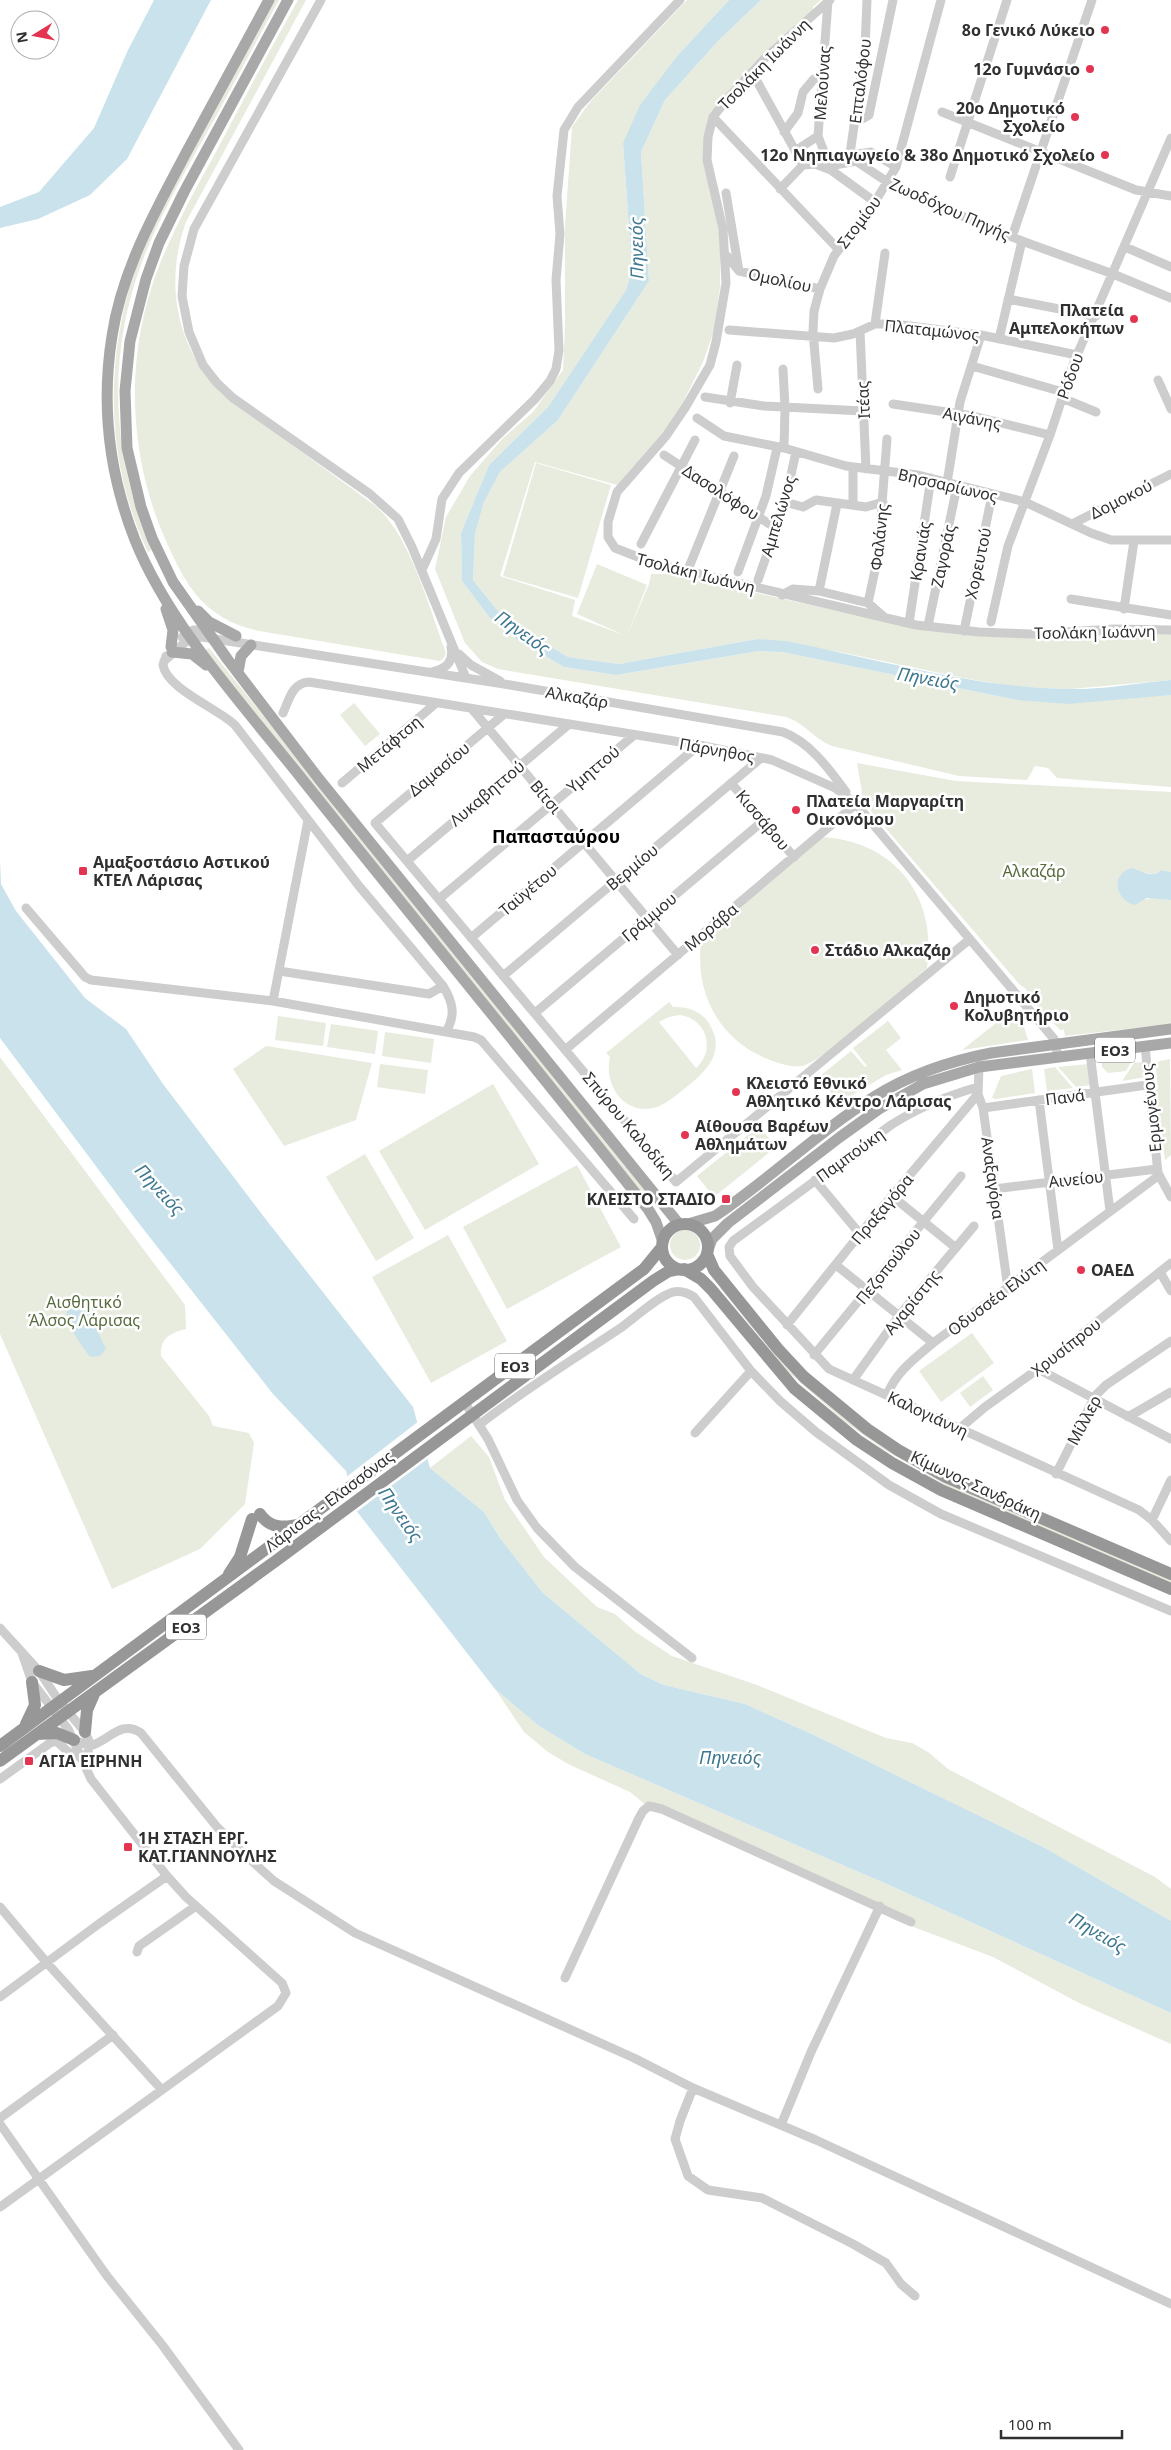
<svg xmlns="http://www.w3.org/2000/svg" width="1171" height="2450" font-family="'Noto Sans',sans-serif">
<rect width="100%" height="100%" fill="#fff"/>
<path fill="#e7ecde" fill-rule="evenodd" d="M 274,0 L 279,0 C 257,40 236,80 214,120 C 188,166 161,213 142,262 C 106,358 112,458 152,550 L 148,552 C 107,466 104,367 133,276 C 149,227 176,182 200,137 C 225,91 249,46 274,0 Z
M 298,0 L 306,0 L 186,222 C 164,283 176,347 222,394 L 373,504 C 410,533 429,608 446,653 L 444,658 L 440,661 L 259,631 C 205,619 187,588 166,541 C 127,453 124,351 161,261 C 177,223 197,186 217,150 C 243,100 270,50 298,0 Z
M 687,0 L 729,0 L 678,55 L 623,143 L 632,270 L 626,290 L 548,407 L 489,465 L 461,533 L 462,581 L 490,618 L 519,641 L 564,667 L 616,675 L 759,651 L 782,652 L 1017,700 L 1171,695 L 1171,787 L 1057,778 L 1048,768 L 1035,766 L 1027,780 L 959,776 L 832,746 C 814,739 805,723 786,717 L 498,669 L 482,662 L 465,643 L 435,569 L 446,517 L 470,476 L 503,438 L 533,412 L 563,370 L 565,324 L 565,226 L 572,127 L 590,102 Z
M 761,0 L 821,0 L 813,7 L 813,10 L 753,64 L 731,88 L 721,100 L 704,141 L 720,239 L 720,286 L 715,328 L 703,362 L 678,412 L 663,433 L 617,485 L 535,462 L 500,576 L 575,600 L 572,616 L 624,635 L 577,614 L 597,564 L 647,585 L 627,636 L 649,584 L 651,574 L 670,574 L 902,625 L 1059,637 L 1092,633 L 1171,633 L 1171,680 L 1071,689 L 1019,687 L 968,679 L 840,652 L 757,639 L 619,664 L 568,657 L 526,632 L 497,610 L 473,580 L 475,534 L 484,502 L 500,472 L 558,420 L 649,281 L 641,152 L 665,100 L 718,41 Z
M 536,463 L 611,485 L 578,598 L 503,576 Z
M 209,648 L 655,1202 L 652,1205 L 233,686 L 206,650 Z
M 354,703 L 380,734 L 365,746 L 340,715 Z
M 857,763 L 956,781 L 1171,792 L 1171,872 L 1161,870 C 1154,878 1144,872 1135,869 L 1143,900 L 1151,898 L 1171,900 L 1171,1024 L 1065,1036 L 1064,1030 L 1060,1030 L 1032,1001 L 1026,989 L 1019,984 L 871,811 L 874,802 L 863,798 Z
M 820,837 C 893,840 938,895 927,968 C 907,985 822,1063 802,1066 C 791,1068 775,1062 765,1058 C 716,1037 693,988 702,936 Z
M 669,1002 L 673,1007 C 689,1006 704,1012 711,1027 C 726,1055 703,1074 683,1090 C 675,1096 667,1103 657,1107 C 626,1117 603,1086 610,1057 L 606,1053 ZM 680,1015 C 707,1019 716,1050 696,1068 L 659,1022 L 669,1017 Z
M 1015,1008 L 1020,1014 L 1028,1040 L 962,1050 Z
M 278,1016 L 326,1023 L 323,1046 L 275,1040 Z
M 888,1021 L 901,1038 L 886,1050 L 902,1070 L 886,1075 L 839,1103 L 819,1077 L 851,1051 L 865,1067 L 867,1066 L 853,1048 Z
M 331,1024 L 378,1031 L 375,1054 L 327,1047 Z
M 385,1032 L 434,1039 L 431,1063 L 382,1056 Z
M 266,1046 L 372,1063 L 356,1120 L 284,1146 L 233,1069 Z
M 1135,1055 L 1126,1071 L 1108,1073 L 1102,1067 L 1101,1060 Z
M 0,1057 L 185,1305 L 186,1329 C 170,1333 160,1338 161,1356 L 209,1416 L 213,1426 L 249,1433 L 254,1443 L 245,1504 L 200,1549 L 112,1589 L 0,1334 Z
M 1170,1059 L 1171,1155 L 1165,1160 L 1155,1091 L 1158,1088 L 1155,1062 Z
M 1144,1062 L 1146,1077 L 1122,1081 L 1134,1063 Z
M 380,1064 L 428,1070 L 425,1094 L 377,1087 Z
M 1088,1064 L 1091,1085 L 1076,1087 L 1058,1067 Z
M 1055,1067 L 1073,1088 L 1047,1091 L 1044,1069 Z
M 1032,1069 L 1035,1093 L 996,1099 L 992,1098 L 1001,1076 Z
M 493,1084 L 539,1164 L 425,1230 L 379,1151 Z
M 759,1126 L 776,1147 L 714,1197 L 697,1176 Z
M 365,1154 L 414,1238 L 376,1261 L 326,1177 Z
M 577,1165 L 621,1247 L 507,1309 L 463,1227 Z
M670 1245a15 15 0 1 1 30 0a15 15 0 1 1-30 0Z
M 448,1235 L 507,1341 L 431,1383 L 372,1277 Z
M 724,1286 L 866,1432 L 1171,1579 L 1171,1583 L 949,1487 L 883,1449 L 845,1422 L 787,1371 L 720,1288 Z
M 972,1333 L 994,1363 L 941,1402 L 919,1371 Z
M 983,1376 L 993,1390 L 970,1407 L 960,1393 Z
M 471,1436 L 489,1457 L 505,1500 L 544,1557 L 597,1607 L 615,1614 L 634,1631 L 672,1656 L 757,1685 L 886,1738 L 912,1743 L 928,1752 L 948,1769 L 1155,1877 L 1171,1889 L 1171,1921 L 1045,1848 L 814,1735 L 745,1704 L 664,1685 L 642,1675 L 543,1593 L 500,1538 L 484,1512 L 430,1468 Z
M 495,1689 L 539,1726 L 585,1754 L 889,1885 L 1171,2013 L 1171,2044 L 1079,2003 L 993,1957 L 895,1920 L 870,1907 L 652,1810 L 630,1792 L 570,1765 L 548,1752 L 524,1732 Z"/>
<path fill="#cae2ec" d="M 154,0 L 211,0 L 127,159 L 90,195 L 38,219 L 0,228 L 0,207 L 39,192 L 94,128 L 128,50 Z
M 729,0 L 761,0 L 718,41 L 665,100 L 641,152 L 649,281 L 558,420 L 500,472 L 484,502 L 475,534 L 473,580 L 497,610 L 526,632 L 568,657 L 619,664 L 757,639 L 785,641 C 879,659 973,688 1069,689 C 1102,690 1138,683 1171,680 L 1171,695 L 1068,704 L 1017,700 L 782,652 L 759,651 L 616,675 L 564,667 L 519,641 L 490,618 L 462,581 L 461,533 L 489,465 L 548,407 L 626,290 L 632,270 L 623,143 L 640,105 L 678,55 Z
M 0,860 L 1,884 L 16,911 L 85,998 L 126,1029 L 163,1084 L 264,1217 L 413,1407 L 430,1468 L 484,1512 L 500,1538 L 543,1593 L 642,1675 L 664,1685 L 745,1704 L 814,1735 L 1045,1848 L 1171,1921 L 1171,2013 L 889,1885 L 585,1754 L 539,1726 L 495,1689 L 355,1509 L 346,1471 L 273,1394 L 137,1221 L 0,1038 Z
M 1132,868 C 1143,871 1152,879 1161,870 L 1171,872 L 1171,900 L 1147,898 L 1135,905 C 1115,901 1110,873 1132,868 Z
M 77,1296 C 90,1297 94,1306 95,1318 L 93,1320 L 89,1315 L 84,1317 L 90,1326 L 94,1324 L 106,1349 L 100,1356 L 90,1357 C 80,1343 51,1307 77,1296 Z"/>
<path fill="#fff" d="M 419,1421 L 430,1457 L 355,1513 L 345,1478 Z"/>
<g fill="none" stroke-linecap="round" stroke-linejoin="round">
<path stroke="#cdcdcd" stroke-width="9" d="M 321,0 L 194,229 L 184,266 L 182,296 L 189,332 L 203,365 L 217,383 L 233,398 L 370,494 L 398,519 L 412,547 L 466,678
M 830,0 L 765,58 L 727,99 L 713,117 L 708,137 L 707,160 L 723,229 L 726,283 L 716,342 L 710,365 L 685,408 L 666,436 L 617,492 L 608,522 L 608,537 L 615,548 L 653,563 L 916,625 L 979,632 L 1032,634 L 1114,629 L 1171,630
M 828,1 L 818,136 L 831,170 L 875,202
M 752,72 L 803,165 L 815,164 L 831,170 L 835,165 L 856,161 L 898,189 L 1022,241 L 1113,274 L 1171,298
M 942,112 L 1136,190 L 1171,196
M 713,117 L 838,249
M 855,118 L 862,119 L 869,115 L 893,0
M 784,132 L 798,113 L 803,92 L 814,79
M 795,151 L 818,136
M 850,155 L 871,152 L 896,167
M 849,161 L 865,48 L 867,0
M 950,177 L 1007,0
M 780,189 L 803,165
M 726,193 L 739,271
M 1012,237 L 1092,0
M 1125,247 L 1171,267
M 727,256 L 739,271 L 820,289
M 1008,299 L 1096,316
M 875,324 L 885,253
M 729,330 L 834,338 L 853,334 L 875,324 L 894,324 L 981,335 L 1077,355
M 860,331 L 866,469
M 999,339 L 1022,241
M 972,366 L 1063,392
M 783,369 L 785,408 L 784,448
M 1158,380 L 1171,409
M 818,389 L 813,332 L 814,311 L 820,289 L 834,256 L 875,202 L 896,167 L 941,0
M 705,397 L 764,406 L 863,411
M 1062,398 L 1096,412
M 730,403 L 737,365
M 893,404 L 973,416 L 1050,435
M 697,418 L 724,436 L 784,448 L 846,466 L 918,475 L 1025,502 L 1091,533 L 1111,540 L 1171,540
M 664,455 L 777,529
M 853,468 L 853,505
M 947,483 L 960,402 L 981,335
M 785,502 L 803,507 L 816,500 L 866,507 L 883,502
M 1072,524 L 1171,474
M 641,544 L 695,440
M 422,570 L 436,539 L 442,499 L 459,473 L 535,399 L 550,381 L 556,369 L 559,350 L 556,280 L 560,234 L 557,196 L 564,130 L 578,107 L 680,0
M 687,572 L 734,456
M 738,572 L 766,496 L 777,448
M 758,580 L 785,502 L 796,452
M 819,591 L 868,603 L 884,617
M 782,595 L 793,589 L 819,591 L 837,504
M 1071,599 L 1171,615
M 868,603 L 878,556 L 887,439
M 1124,609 L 1134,541
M 991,622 L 1008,546 L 1050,435 L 1074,362 L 1171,138
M 909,623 L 931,478
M 928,626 L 957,486
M 964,631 L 992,495
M 182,637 L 193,630 L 210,630
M 459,654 L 471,665 L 500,681
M 166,656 L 163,665 C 167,689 217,708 235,725 L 359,886 L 443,986 C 453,1002 456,1015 446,1032
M 164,661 L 189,639 L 202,637 L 504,684 L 783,732 C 811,743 829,769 846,792
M 432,672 C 446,669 454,662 451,647
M 472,709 L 678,955
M 283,713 C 289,700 292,683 309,682 L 699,745 L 772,760 L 835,788 L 856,804 L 1054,1039 L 1058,1056
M 503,715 L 375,823 L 676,1182 L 970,939
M 342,783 L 435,704
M 731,783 L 794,857
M 407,861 L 568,725
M 439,899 L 633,736
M 26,908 L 85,977 L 91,980 L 273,1001 L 474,1037 L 481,1040 L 634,1219
M 471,938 L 699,745
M 279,971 L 429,994 L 443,986
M 503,976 L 761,758
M 273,1001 L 308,820
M 535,1013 L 763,821
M 1145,1046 L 1158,1173 L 1171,1197
M 565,1050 L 856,804
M 1090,1053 L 1110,1211
M 979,1067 L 978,1094 L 983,1108 L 1008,1289
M 978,1087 C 946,1096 919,1107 891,1125 L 733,1241 L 729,1247 L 730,1256 L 753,1287 L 829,1369 L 1139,1510 L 1152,1520 L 1171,1541
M 1039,1100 L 1058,1250
M 983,1108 L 1147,1085
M 815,1180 L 860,1234
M 994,1189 L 1157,1169
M 892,1196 L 956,1248
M 836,1265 L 933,1343 L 1158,1176
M 1160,1272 L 1171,1291
M 787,1325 L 860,1234 L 978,1094
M 814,1355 L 961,1176
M 1038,1369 L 1171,1439
M 853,1380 L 899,1316 L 974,1226
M 887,1395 C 896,1372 914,1359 933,1343
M 465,1403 L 488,1439 L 517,1500 L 537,1528 L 575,1567 L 692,1658
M 1128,1417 L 1171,1392
M 479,1425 C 525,1389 574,1359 622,1327 C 636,1317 657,1297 673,1292 C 681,1290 688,1293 694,1297 L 751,1371 L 780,1401 L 816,1432 L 889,1485 L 941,1514 L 1171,1611
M 959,1429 L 985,1407 L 1038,1369 L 1171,1263
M 695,1433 L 751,1371
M 1056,1474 L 1095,1396 L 1106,1385 L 1171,1341
M 1152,1520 L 1171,1480
M 0,1628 L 39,1671 L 59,1701 L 85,1732 L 89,1741 L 88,1754 C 73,1762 67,1749 56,1741 L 50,1743 L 0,1779
M 74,1740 L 90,1746 C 109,1741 121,1719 141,1733 L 217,1827 L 244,1854 L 274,1881 L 355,1933 L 634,2058 L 693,2088 L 816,2140 L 1171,2304
M 0,1907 L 47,1963 L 162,2090
M 137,1952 L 139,1946 L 196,1906
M 565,1978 L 639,1818 L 643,1811 L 649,1806 L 662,1809 L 911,1922
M 0,1997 L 100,1923 L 167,1876
M 693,2088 L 680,2121 L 675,2139 L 688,2176 L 708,2190 L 762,2198 L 853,2244 L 886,2263 L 901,2284 L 915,2296
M 0,2118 L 113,2035
M 0,2124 L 107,2276 L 163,2346 L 239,2450
M 781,2125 L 811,2052 L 880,1906
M 0,2207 L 278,2006 L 286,1993 L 282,1983 L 186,1897 L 167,1876 L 91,1779 L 68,1729 L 32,1682 L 22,1653"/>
<path stroke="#a8a8a8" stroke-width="11" d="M 269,0 C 242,50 214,101 187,151 C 156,210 122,269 112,336 C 101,405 109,474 135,540 C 169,625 245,707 302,779 C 417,923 534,1065 648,1209 L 656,1222 L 663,1242
M 288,0 L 184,192 L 159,243 L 146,279 L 130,341 L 125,391 L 127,448 L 141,507 L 152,538 L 173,582 L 228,660 L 319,779 L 679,1224
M 166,609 L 173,630 L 171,647
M 198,611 L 209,622 L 236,636
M 172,652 L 192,654 L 206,665
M 238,672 L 241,656 L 251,645
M 688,1224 L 715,1216 C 770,1179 819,1131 874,1097 C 909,1075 950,1061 991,1053 L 1171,1029
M 708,1250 L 712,1239 L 728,1223 L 840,1137 L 879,1109 L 923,1084 L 979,1067 L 1171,1043"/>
<path stroke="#979797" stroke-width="12" d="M662 1247a23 23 0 1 1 46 0a23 23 0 1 1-46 0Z
M 707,1254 L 714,1270 L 778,1349 L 804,1377 L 867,1429 L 898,1450 L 946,1477 L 1171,1574
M 684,1269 L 701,1279 L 711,1289 L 794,1388 L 857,1440 L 892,1463 L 941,1490 L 1171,1589
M 260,1514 C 270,1529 285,1528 301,1524
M 229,1574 L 240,1557 L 252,1519
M 39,1671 L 64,1680 L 92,1676
M 26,1724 L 35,1705 L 32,1682
M 85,1732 L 87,1710 L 94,1694
M 37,1734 L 57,1733 L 74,1740
M 0,1746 L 644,1269 L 662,1247
M 0,1761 L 277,1560 L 653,1281 L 669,1271 L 679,1269"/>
</g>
<g fill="#e33551" stroke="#fff" stroke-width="2">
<circle cx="1105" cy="30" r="5"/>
<circle cx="1090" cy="69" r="5"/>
<circle cx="1075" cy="117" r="5"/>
<circle cx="1105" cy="155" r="5"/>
<circle cx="1134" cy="319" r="5"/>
<circle cx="796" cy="810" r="5"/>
<rect x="78" y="866" width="10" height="10" rx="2.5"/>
<circle cx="815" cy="950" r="5"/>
<circle cx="954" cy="1006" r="5"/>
<circle cx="736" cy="1092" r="5"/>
<circle cx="685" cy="1135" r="5"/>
<rect x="721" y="1194" width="10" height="10" rx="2.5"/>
<circle cx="1081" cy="1270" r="5"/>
<rect x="24" y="1756" width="10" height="10" rx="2.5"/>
<rect x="123" y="1842" width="10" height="10" rx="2.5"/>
</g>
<g text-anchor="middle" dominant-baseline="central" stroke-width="5" stroke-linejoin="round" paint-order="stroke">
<g fill="#fff" stroke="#6e6e6e" stroke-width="1">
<rect x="1095" y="1037.5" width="40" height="25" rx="4"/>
<rect x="495" y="1353.5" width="40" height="25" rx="4"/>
<rect x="166" y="1614.5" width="40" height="25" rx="4"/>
</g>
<g font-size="15" font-weight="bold" fill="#303030">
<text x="1115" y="1050">ΕΟ3</text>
<text x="515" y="1366">ΕΟ3</text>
<text x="186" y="1627">ΕΟ3</text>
</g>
<g font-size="16" font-weight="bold" fill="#303030" stroke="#fff" text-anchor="start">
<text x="1095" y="30" text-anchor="end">8ο Γενικό Λύκειο</text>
<text x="1080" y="69" text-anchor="end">12ο Γυμνάσιο</text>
<text x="1065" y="108" text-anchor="end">20ο Δημοτικό<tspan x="1065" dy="18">Σχολείο</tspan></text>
<text x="1095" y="155" text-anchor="end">12o Νηπιαγωγείο &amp; 38ο Δημοτικό Σχολείο</text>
<text x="1124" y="310" text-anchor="end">Πλατεία<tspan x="1124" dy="18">Αμπελοκήπων</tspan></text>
<text x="806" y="801">Πλατεία Μαργαρίτη<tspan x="806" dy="18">Οικονόμου</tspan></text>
<text x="93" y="862">Αμαξοστάσιο Αστικού<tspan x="93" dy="18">ΚΤΕΛ Λάρισας</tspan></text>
<text x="825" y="950">Στάδιο Αλκαζάρ</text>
<text x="964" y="997">Δημοτικό<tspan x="964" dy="18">Κολυβητήριο</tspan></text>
<text x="746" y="1083">Κλειστό Εθνικό<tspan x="746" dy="18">Αθλητικό Κέντρο Λάρισας</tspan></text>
<text x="695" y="1126">Αίθουσα Βαρέων<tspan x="695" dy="18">Αθλημάτων</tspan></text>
<text x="716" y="1199" text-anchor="end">ΚΛΕΙΣΤΟ ΣΤΑΔΙΟ</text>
<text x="1091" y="1270">ΟΑΕΔ</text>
<text x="39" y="1761">ΑΓΙΑ ΕΙΡΗΝΗ</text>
<text x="138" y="1838">1Η ΣΤΑΣΗ ΕΡΓ.<tspan x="138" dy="18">ΚΑΤ.ΓΙΑΝΝΟΥΛΗΣ</tspan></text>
</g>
<g font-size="16" fill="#303030" stroke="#fff">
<text transform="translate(764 64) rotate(-45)">Τσολάκη Ιωάννη</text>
<text transform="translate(860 81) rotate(-83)">Επταλόφου</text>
<text transform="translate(822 83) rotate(-86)">Μελούνας</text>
<text transform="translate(950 209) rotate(24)">Ζωοδόχου Πηγής</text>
<text transform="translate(859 222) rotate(-53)">Στομίου</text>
<text transform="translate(780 280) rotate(12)">Ομολίου</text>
<text transform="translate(932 330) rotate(6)">Πλαταμώνος</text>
<text transform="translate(1070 376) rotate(-70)">Ρόδου</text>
<text transform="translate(863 400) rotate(-93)">Ιτέας</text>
<text transform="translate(972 418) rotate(11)">Αιγάνης</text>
<text transform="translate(948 485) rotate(13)">Βησσαρίωνος</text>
<text transform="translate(721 492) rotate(33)">Δασολόφου</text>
<text transform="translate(1121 499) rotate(-27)">Δομοκού</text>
<text transform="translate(778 516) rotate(-73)">Αμπελώνος</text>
<text transform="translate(879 537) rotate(-84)">Φαλάνης</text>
<text transform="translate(920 551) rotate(-81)">Κρανιάς</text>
<text transform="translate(943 556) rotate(-78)">Ζαγοράς</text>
<text transform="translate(978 563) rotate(-78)">Χορευτού</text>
<text transform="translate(696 573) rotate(14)">Τσολάκη Ιωάννη</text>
<text transform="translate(1095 632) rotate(-1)">Τσολάκη Ιωάννη</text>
<text transform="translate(577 697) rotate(10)">Αλκαζάρ</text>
<text transform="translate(389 744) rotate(-40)">Μετάφτση</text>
<text transform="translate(717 750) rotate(10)">Πάρνηθος</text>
<text transform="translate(439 769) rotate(-40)">Δαμασίου</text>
<text transform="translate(593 769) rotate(-40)">Υμηττού</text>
<text transform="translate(487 793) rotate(-40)">Λυκαβηττού</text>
<text transform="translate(546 797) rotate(50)">Βίτσι</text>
<text transform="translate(763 820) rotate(50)">Κισσάβου</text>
<text transform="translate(632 867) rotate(-40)">Βερμίου</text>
<text transform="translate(528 890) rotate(-40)">Ταϋγέτου</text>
<text transform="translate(649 917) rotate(-40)">Γράμμου</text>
<text transform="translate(711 927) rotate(-40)">Μοράβα</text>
<text transform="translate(1065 1097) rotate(-7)">Πανά</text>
<text transform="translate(1151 1108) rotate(-96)">Ερμογένους</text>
<text transform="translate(629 1125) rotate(50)">Σπύρου Καλοδίκη</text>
<text transform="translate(850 1155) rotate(-36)">Παμπούκη</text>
<text transform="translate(993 1178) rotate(82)">Αναξαγόρα</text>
<text transform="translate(1076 1179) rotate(-6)">Αινείου</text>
<text transform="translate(882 1209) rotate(-50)">Πραξαγόρα</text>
<text transform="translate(888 1266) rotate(-51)">Πεζοπούλου</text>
<text transform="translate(996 1297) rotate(-37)">Οδυσσέα Ελύτη</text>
<text transform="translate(912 1302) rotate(-51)">Αγαρίστης</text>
<text transform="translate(1066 1347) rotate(-38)">Χρυσίπpου</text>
<text transform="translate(928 1414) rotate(25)">Καλογιάννη</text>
<text transform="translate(1084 1420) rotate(-62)">Μίλλερ</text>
<text transform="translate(976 1485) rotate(25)">Κίμωνος Σανδράκη</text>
<text transform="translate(329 1501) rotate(-37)">Λάρισας - Ελασσόνας</text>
</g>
<g font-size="16" fill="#576b3d" stroke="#fff">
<text x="1034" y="871">Αλκαζάρ</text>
<text x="84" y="1302">Αισθητικό<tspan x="84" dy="18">Άλσος Λάρισας</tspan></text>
</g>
<g font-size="18" font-style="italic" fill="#3e7891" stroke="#fff">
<text transform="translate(636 248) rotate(-91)">Πηνειός</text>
<text transform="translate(523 632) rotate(35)">Πηνειός</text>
<text transform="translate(928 678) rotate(10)">Πηνειός</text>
<text transform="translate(160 1189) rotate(47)">Πηνειός</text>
<text transform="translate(401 1514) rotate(55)">Πηνειός</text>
<text x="730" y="1757">Πηνειός</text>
<text transform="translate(1098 1932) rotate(30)">Πηνειός</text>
</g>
<g font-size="18" font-weight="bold" fill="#000" stroke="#fff">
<text x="556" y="836">Παπασταύρου</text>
</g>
</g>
<g transform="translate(35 35) rotate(260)"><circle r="24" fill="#ffffff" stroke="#acacac"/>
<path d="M0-4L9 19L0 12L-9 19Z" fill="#e33551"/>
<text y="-8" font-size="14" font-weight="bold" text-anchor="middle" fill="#303030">N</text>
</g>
<path d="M1001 2430v8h121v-8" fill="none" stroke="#303030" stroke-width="2.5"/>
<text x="1008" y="2430" font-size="15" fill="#303030" stroke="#ffffff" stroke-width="4" paint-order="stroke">100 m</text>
</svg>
